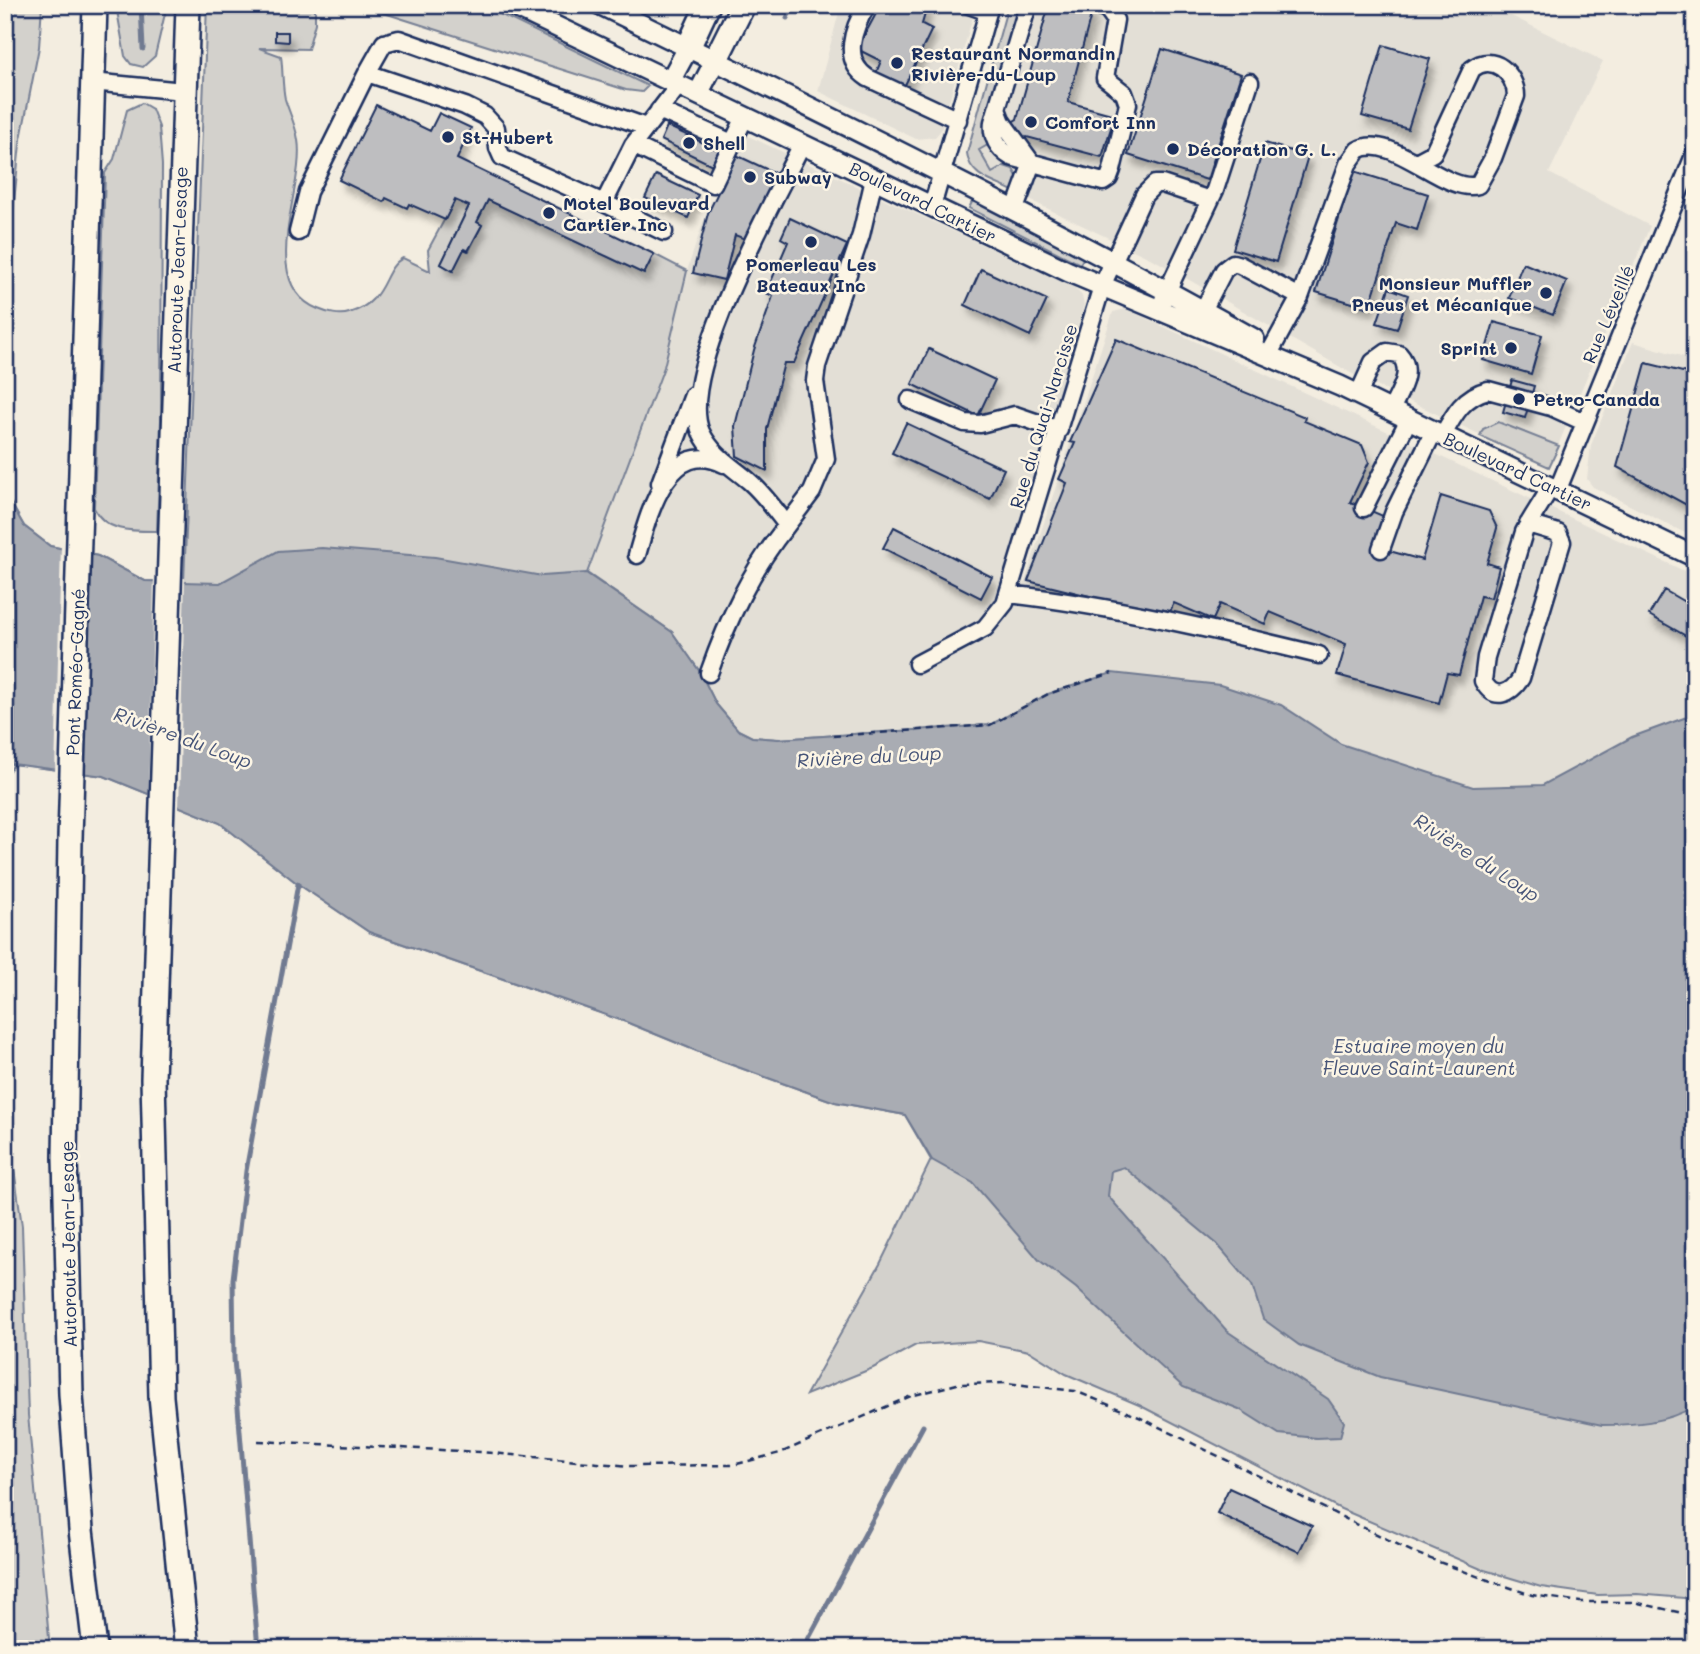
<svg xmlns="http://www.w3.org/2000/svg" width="1700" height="1654" font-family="Mali,sans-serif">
<defs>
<filter id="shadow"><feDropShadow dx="4.5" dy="8" stdDeviation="3.5" flood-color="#0004"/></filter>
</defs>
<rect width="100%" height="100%" fill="#f3ede0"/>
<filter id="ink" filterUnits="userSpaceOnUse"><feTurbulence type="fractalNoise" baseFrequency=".0143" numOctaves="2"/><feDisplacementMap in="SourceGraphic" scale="14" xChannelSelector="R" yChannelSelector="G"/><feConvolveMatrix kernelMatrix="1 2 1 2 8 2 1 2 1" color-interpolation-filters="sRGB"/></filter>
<g filter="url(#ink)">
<path fill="#e3dfd6" d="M 841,5 L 976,5 L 941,130 L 935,137 L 916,139 L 818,91 Z
M 1008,5 L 1489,5 L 1603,61 L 1549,173 L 1650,226 L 1549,467 L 1356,376 L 1158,262 L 976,174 L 968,160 L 967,153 Z
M 746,135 L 1074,287 L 1082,296 L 1084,305 L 1005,581 L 1024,584 L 1113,312 L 1126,309 L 1695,576 L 1695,714 L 1632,737 L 1543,785 L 1473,787 L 1341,744 L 1281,705 L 1220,685 L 1112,673 L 1048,694 L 990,725 L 778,739 L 752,737 L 738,730 L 716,704 L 700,672 L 586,573 L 664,367 L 687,271 L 703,222 Z
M 1633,342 L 1695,360 L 1695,538 L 1593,487 L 1587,479 L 1591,445 Z"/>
<path fill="#d3d1cc" stroke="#778095" stroke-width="2" d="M 5,5 L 42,5 L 39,47 L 20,144 L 5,288 Z
M 116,5 L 167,5 L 155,56 L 143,67 L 131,64 L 125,56 Z
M 207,5 L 315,5 L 315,23 L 308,49 L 259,48 L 281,56 C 283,70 282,84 285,99 C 289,112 296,126 298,140 C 306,187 255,283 318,309 C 327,313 340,316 349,313 C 389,301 381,269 403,258 L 430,271 L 428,250 L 455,200 L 469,206 L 441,264 L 453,270 L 464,249 L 469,251 L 482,225 L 477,222 L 488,200 L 644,274 L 654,254 L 687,271 L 664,367 L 587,573 L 672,632 L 700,672 L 716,704 L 738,730 L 752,737 L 778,739 L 899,731 L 819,750 L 5,625 L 5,493 L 24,526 L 50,546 L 98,556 L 145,581 L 184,582 Z
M 359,5 L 481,5 L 648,86 L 642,92 L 626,90 Z
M 1008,5 L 1020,5 L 991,143 L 979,150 L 992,173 L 1004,166 L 1013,169 L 1018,178 L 1013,191 C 995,182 969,177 967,153 Z
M 142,103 L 152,109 L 159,127 L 162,165 L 161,420 L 157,531 C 132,531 105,532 94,508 L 105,173 L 114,159 L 127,110 Z
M 973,200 L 1084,257 L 1080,264 L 969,208 Z
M 1498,422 L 1559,446 L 1549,467 L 1480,436 L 1483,429 Z
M 5,694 L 1695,1240 L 1695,1599 L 1637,1594 L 1598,1595 L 1541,1587 L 1481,1569 L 1341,1509 L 1139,1405 L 1066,1374 L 1029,1351 L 978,1341 L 916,1345 L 873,1368 L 806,1395 L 880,1264 L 931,1160 L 905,1115 L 835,1102 L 721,1061 L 626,1022 L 369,932 L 298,884 L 220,823 L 104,776 L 15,764 L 5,775 Z
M 5,1104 L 22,1226 L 28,1415 L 50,1649 L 5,1649 Z"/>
<path fill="#a9acb3" stroke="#707a91" stroke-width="2" d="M 5,493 L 24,526 L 50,546 L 98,556 L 145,581 L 220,583 L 278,551 L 322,548 L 435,557 L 542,576 L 586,573 L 672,632 L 700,672 L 716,704 L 738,730 L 752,737 L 778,739 L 990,725 L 1048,694 L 1112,673 L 1220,685 L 1281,705 L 1341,744 L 1473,787 L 1543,785 L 1632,737 L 1695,714 L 1695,1406 C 1665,1423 1635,1425 1602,1425 L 1380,1377 L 1299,1345 L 1263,1319 L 1252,1285 L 1217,1244 L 1124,1167 L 1111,1171 L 1108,1196 L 1227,1331 L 1328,1399 L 1344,1422 L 1340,1437 L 1316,1438 L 1279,1434 L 1239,1409 L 1183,1387 L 1076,1288 L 1039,1260 L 973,1183 L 932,1160 L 905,1115 L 835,1102 L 721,1061 L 626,1022 L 369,932 L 298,884 L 220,823 L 104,776 L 5,763 Z"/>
<path fill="#f3ede0" d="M 61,544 L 91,551 L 85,777 L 55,773 Z
M 154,578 L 185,578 L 179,810 L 148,797 Z"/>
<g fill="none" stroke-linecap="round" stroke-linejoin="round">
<path stroke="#707a91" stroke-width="5" d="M 141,5 L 143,49
M 787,18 L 793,5
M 258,1649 L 234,1359 L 233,1279 L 246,1171 L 298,884
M 803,1649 L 923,1426"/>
</g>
<path fill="#bebec0" stroke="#1b2f5e" stroke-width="2" filter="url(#shadow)" d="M 887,5 L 927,7 L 922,24 L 932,29 L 904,87 L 876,73 L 881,61 L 857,49 L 878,10 L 884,12 Z
M 1049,5 L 1071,5 L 1092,11 L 1068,102 L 1115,115 L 1102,157 L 1027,137 L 1008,148 L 998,130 L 1017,119 Z
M 275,32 L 288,32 L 288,42 L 275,41 Z
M 1383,45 L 1430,59 L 1408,129 L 1362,116 Z
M 1162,49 L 1241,74 L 1207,180 L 1128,155 Z
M 376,105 L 430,131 L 439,113 L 471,128 L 457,159 L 654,254 L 644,274 L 488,200 L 477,222 L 482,225 L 468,251 L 464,249 L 453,271 L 441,264 L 469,206 L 455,200 L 445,220 L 409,204 L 407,208 L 386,198 L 384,202 L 339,180 Z
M 667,126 L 719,150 L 712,165 L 661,140 Z
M 1265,143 L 1308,156 L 1276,262 L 1233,249 Z
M 736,155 L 777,174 L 745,239 L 735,235 L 724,280 L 693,273 L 708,213 Z
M 1354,171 L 1428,194 L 1417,230 L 1396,223 L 1369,308 L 1316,292 Z
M 656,175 L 698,195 L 688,218 L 645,198 Z
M 790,218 L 847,245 L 794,363 L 784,363 L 767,429 L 767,471 L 737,456 L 735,426 L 754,350 L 773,296 L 766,293 L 788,242 L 781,238 Z
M 1523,263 L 1567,281 L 1553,315 L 1509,298 Z
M 981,269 L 1047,300 L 1030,336 L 965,305 Z
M 1389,288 L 1408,295 L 1397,329 L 1377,323 Z
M 1494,322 L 1542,335 L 1531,374 L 1483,360 Z
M 1116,339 L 1305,417 L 1304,421 L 1362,445 L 1369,462 L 1350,502 L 1383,516 L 1375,547 L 1422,560 L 1441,496 L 1489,511 L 1497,528 L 1487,563 L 1499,567 L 1491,598 L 1480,596 L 1459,675 L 1447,673 L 1439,703 L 1337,675 L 1346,644 L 1270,612 L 1265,624 L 1220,604 L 1213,620 L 1174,603 L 1168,615 L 1028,581 L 1067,483 L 1059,479 L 1075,443 L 1070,442 Z
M 929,349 L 995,380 L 978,416 L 912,384 Z
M 1646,363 L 1695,375 L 1695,503 L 1692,508 L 1617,467 Z
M 1512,380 L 1534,386 L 1525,418 L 1503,412 Z
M 906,423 L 1004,469 L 990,499 L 892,453 Z
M 894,527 L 992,577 L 981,598 L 883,548 Z
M 1664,590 L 1695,608 L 1695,641 L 1649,615 Z
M 1229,1488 L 1312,1526 L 1299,1552 L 1217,1513 Z"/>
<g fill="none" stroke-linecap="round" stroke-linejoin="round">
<defs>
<path id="minor" d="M 867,5 C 853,28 841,61 868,78 L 958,120
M 969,5 L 988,12
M 1028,5 L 993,122 C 991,137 998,149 1011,157 L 1103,182 L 1109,178 L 1112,170 L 1128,104 L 1124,93 L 1105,78 L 1115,20 L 1108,10 L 1099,5
M 367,73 L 384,43 L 399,39 L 646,127
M 92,82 L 183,91
M 997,109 L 1002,122 L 1032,163 L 1015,209
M 659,110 L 732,143
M 802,144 C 774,201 676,374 701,432 C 712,455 730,465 749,481 C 764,494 775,510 787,525 L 812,492 L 826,459 L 815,381 L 817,366 L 861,235 L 874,179
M 633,145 L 713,184 L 745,117
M 604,203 L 664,232
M 932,207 L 990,5
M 298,232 L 308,192 L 367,73 L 465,106 L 485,116 L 496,128 L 498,148 L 502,157 L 604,203 L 633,145 L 679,85
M 1300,297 L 1348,164 L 1358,150 C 1391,131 1446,195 1478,185 L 1493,158 L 1516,96 C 1516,74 1493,52 1472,69 L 1433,153 L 1418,161
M 1163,300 L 1215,190 L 1250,82
M 1198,320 L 1224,270 L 1233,263 L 1240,265 L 1300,297 L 1268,356
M 1358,395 L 1373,362 L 1387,352 L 1399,354 C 1415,371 1399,392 1391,410
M 910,400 L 965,423 L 980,424 L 1015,415 L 1059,430
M 1443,435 C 1454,414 1464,396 1488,390 L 1551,407 L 1584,422
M 660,483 L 693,395
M 1558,489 L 1695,153
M 1364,508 L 1409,419
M 1528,524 L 1558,533 L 1562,542 L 1521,678 C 1511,694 1494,702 1483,681 L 1486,657 L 1524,532 C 1532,516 1543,502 1551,486
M 1381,549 L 1394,512 L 1434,431
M 637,555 C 648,517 667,436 724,464
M 1008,594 C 1113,606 1216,630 1319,655
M 917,664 L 985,628 L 1005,603 L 1102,286 L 1144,195 L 1155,184 L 1162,184 L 1210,200
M 709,673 C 728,619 751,570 787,525"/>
<path id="major" d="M 511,5 L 1069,272 L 1340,386 L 1695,557
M 601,5 C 821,112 1040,219 1254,339
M 670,81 L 688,48
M 698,94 L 715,61"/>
<path id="highway" d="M 688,48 L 708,5
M 715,61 L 743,5
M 95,1649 L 81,1530 L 71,1394 L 65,1158 L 70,839 L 95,5
M 187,1649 L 161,1397 L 153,1079 L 188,5"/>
</defs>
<use href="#minor" stroke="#1b2f5e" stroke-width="21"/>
<use href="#major" stroke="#1b2f5e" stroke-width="24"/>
<use href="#highway" stroke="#1b2f5e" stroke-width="28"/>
<path stroke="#1b2f5e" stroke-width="2.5" stroke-dasharray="7 5" stroke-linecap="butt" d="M 833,736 L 990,725 L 1048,694 L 1112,673
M 258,1441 L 481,1452 L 630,1466 L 733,1465 L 780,1453 L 911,1396 L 957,1384 L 1006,1383 L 1075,1391 L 1139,1417 L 1415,1553 L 1482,1578 L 1532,1595 L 1580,1602 L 1634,1602 L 1695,1616"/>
<use href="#minor" stroke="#fcf5e5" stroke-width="16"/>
<use href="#major" stroke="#fcf5e5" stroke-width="19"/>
<use href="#highway" stroke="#fcf5e5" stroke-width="23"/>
</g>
</g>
<g fill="#1b2f5e" stroke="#fcf5e5" stroke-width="2.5">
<circle cx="897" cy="63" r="7"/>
<circle cx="1031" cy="122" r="7"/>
<circle cx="448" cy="137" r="7"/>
<circle cx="689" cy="143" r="7"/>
<circle cx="1173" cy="149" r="7"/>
<circle cx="750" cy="177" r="7"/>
<circle cx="549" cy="213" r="7"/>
<circle cx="811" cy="242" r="7"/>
<circle cx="1546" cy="293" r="7"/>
<circle cx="1511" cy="348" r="7"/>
<circle cx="1519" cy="399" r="7"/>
</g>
<g text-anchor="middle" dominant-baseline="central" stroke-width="5" stroke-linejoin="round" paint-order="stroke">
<g font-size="18" font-weight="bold" fill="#1b2f5e" stroke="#fcf5e5" text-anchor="start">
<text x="911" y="53">Restaurant Normandin<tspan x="911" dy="21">Rivière-du-Loup</tspan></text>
<text x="1045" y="122">Comfort Inn</text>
<text x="462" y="137">St-Hubert</text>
<text x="703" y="143">Shell</text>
<text x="1187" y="149">Décoration G. L.</text>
<text x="764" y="177">Subway</text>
<text x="563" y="203">Motel Boulevard<tspan x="563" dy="21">Cartier Inc</tspan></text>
<text x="811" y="264" text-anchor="middle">Pomerleau Les<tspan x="811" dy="21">Bateaux Inc</tspan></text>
<text x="1532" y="283" text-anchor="end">Monsieur Muffler<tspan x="1532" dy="21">Pneus et Mécanique</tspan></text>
<text x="1497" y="348" text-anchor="end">Sprint</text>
<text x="1533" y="399">Petro-Canada</text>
</g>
<g font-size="18" fill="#1b2f5e" stroke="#fcf5e5">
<text transform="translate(923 202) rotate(26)">Boulevard Cartier</text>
<text transform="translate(177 270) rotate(-88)">Autoroute Jean-Lesage</text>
<text transform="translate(1608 314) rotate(-67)">Rue Léveillé</text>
<text transform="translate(1043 416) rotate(-73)">Rue du Quai-Narcisse</text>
<text transform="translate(1518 471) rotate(25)">Boulevard Cartier</text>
<text transform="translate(75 672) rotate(-88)">Pont Roméo-Gagné</text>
<text transform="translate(68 1244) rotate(-91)">Autoroute Jean-Lesage</text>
</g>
<g font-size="19" font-style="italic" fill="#465478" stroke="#fcf5e5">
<text transform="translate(183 737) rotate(20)">Rivière du Loup</text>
<text transform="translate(869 756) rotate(-3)">Rivière du Loup</text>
<text transform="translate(1477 857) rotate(33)">Rivière du Loup</text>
<text x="1419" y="1045">Estuaire moyen du<tspan x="1419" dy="22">Fleuve Saint-Laurent</tspan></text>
</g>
</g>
<rect width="1700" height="1654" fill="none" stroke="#fcf5e5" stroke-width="28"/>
<rect x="14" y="14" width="1672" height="1626" fill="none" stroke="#1b2f5e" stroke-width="2.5" filter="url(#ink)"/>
</svg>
